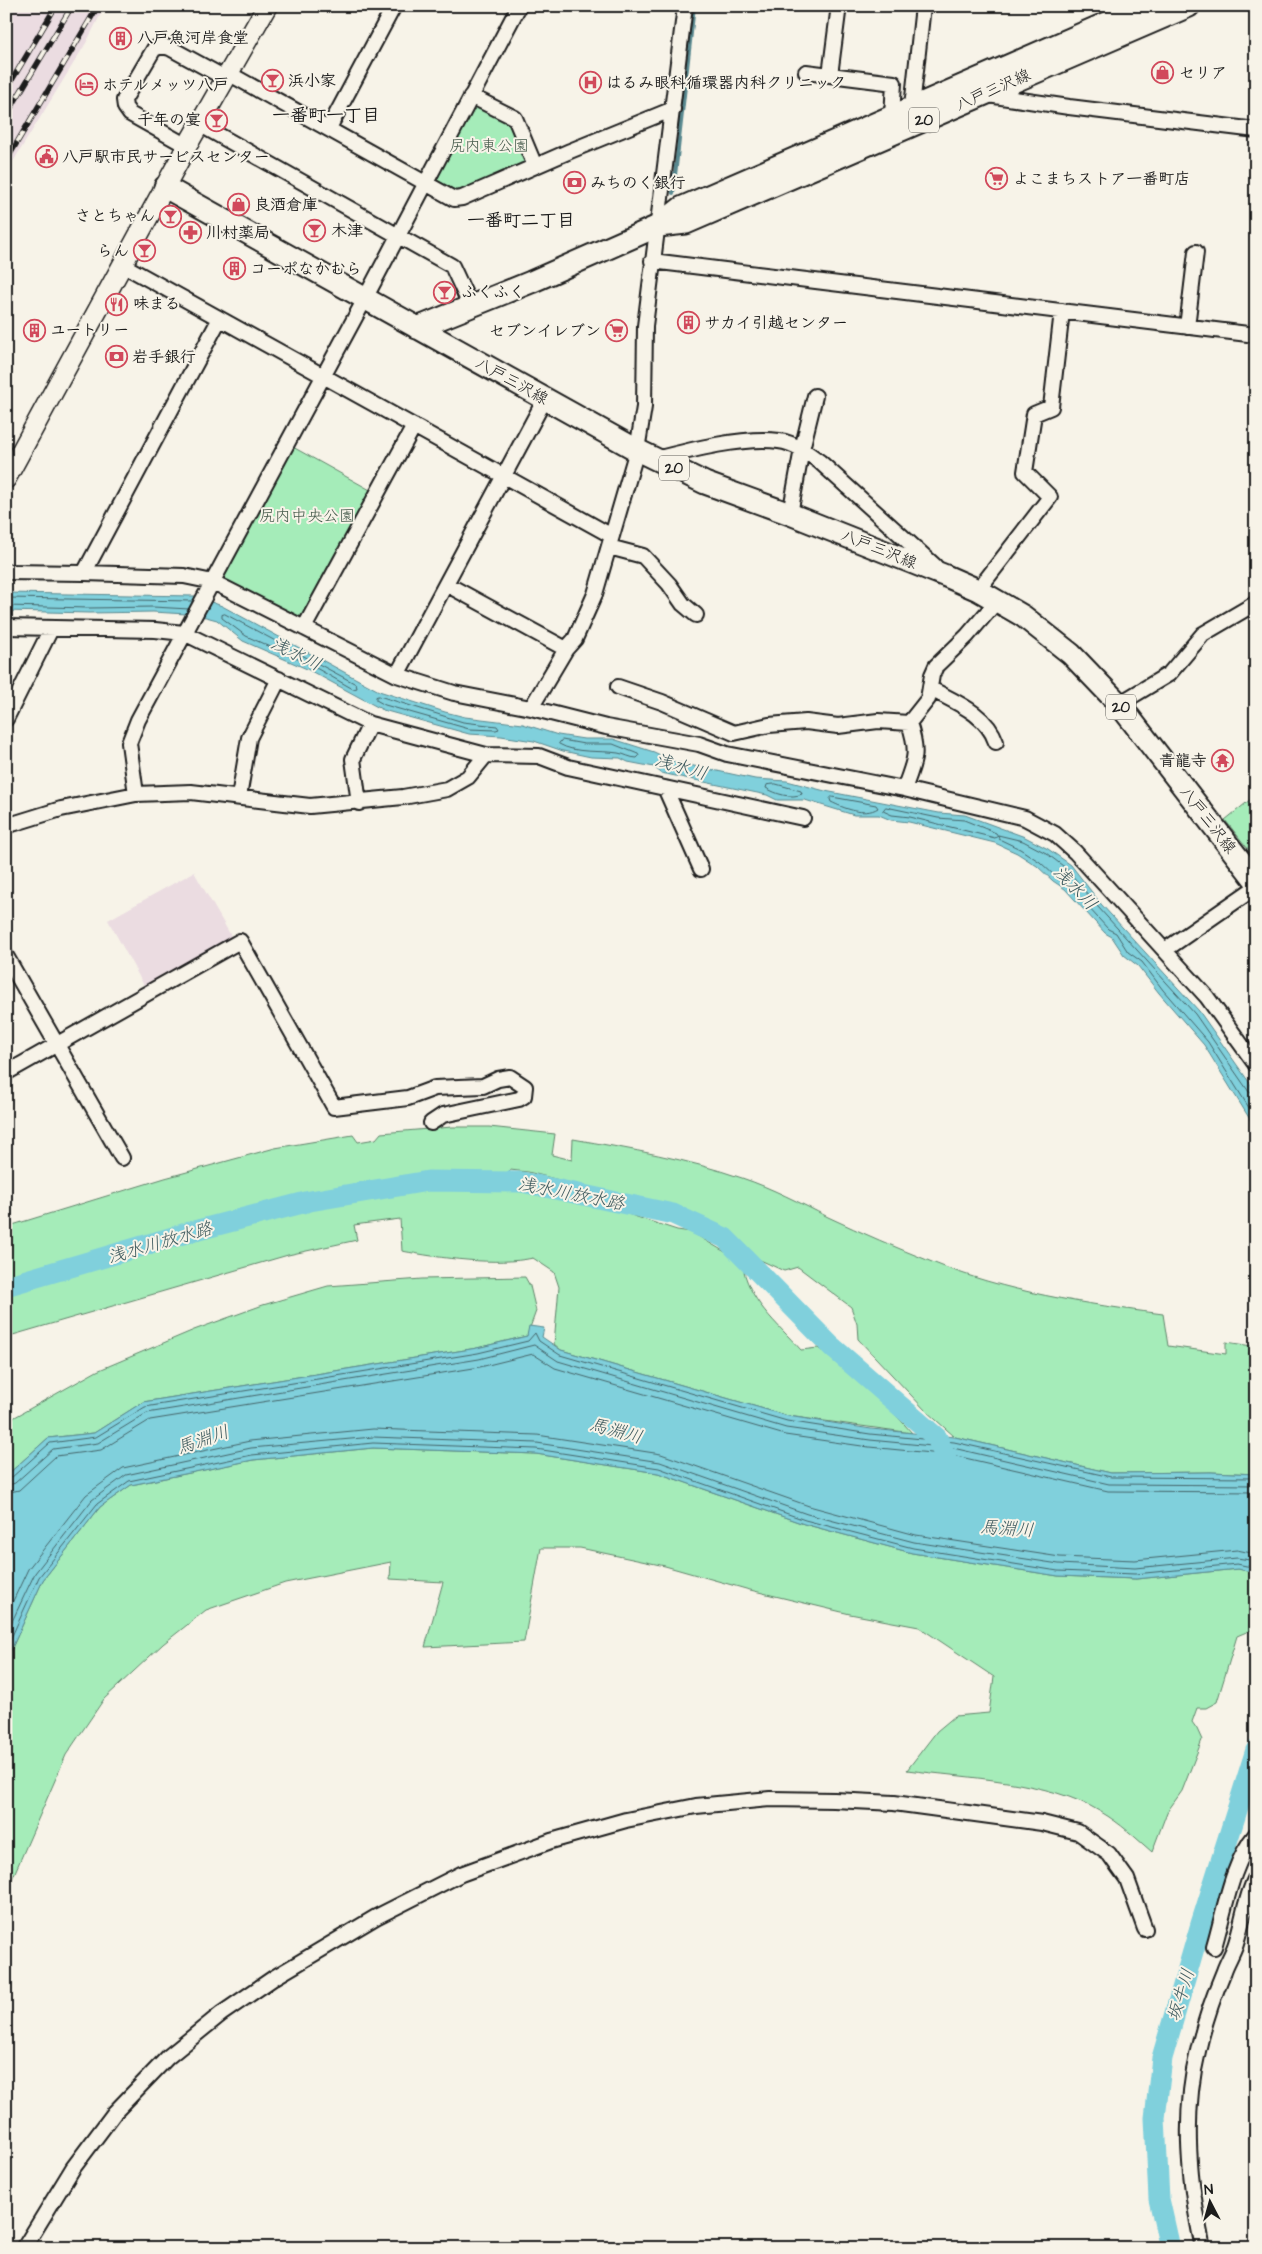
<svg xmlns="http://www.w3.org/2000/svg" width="1262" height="2254" font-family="'Architects Daughter','Klee One',sans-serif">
<rect width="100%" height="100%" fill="#f7f3e8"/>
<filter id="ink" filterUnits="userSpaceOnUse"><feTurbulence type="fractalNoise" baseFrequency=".02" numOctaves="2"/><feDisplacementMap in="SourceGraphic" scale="10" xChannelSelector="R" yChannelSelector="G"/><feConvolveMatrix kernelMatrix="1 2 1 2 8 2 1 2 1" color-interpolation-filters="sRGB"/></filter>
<g filter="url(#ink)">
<path fill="#ebdce1" d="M 6,6 L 105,6 L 86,43 L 6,173 Z
M 194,872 L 234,941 L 147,991 L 108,920 Z"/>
<path fill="#a5ecb9" stroke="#60846a" d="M 474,105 L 512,121 L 529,159 L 526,164 L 464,191 L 457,191 L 436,180 L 435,177 Z
M 291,446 L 372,491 L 302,622 L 220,579 Z
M 1256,795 L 1256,859 L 1225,820 Z
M 452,1127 L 489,1127 L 555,1134 L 552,1155 L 572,1160 L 573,1139 C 631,1149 687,1159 742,1178 C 772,1188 800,1203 828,1217 C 862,1233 897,1248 932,1262 C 1005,1292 1085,1304 1163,1314 L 1168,1346 L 1226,1354 L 1226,1342 L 1252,1346 L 1249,1353 L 1256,1369 L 1256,1474 L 1211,1472 L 1111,1473 L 955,1437 L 926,1411 L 858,1339 L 857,1324 L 851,1307 L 798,1267 L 784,1271 L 756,1258 L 721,1228 L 676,1210 L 528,1172 L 510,1170 L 507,1186 L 609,1208 L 677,1230 L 691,1232 L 742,1262 C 748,1301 776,1322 801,1350 L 818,1348 C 852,1374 884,1400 912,1433 L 788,1416 L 561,1350 L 554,1344 L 559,1287 L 554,1272 L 533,1258 C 497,1266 439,1258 402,1251 L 400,1219 L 354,1225 L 357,1240 L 288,1255 L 6,1337 L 6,1227 L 165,1178 L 275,1148 L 353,1135 L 358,1142 L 376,1139 L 381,1133 Z
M 525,1277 L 530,1286 L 536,1311 L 527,1336 L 477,1348 L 143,1402 L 94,1433 L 48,1438 L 6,1476 L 6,1422 L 97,1371 L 194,1330 L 263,1305 L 328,1286 L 422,1279 Z
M 373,1448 L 536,1454 L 658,1473 L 804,1524 L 912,1553 L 1058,1576 L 1136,1579 L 1238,1569 L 1256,1573 L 1256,1628 L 1237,1636 L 1217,1702 L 1206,1708 L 1197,1708 L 1192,1722 L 1197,1729 L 1202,1740 L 1182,1791 L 1167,1812 L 1152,1852 C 1136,1838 1120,1823 1101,1812 C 1049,1780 967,1778 907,1770 L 937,1731 L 955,1716 L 989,1713 L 994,1677 L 919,1627 L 850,1614 L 746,1589 L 665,1566 L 580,1548 L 541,1548 L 524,1642 L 425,1647 L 443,1582 L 390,1579 L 391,1562 L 285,1583 L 206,1610 L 163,1644 L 104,1699 L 66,1755 L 6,1893 L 6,1661 L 43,1580 L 100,1507 L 131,1485 L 253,1460 Z"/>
<path fill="#80d0dc" stroke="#58888f" d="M 6,593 L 195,596 L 222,606 L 379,691 L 445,712 L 465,717 L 523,724 L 558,735 L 584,739 L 613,739 L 654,752 L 675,762 L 755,779 L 787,781 L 825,791 L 939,813 L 965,815 L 1025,837 L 1048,849 L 1071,865 L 1101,904 L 1199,1011 L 1256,1092 L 1256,1129 L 1204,1045 L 1159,993 L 1138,966 L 1124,955 L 1112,937 L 1105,933 L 1065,889 L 1053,881 L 1037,866 L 1017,853 L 995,843 L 909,822 L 891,820 L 879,815 L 854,815 L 805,800 L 777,800 L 767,795 L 661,773 L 654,767 L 628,762 L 620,758 L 591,757 L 563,751 L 534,741 L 501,736 L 469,734 L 383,710 L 307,669 L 243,641 L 217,620 L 206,617 L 186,614 L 153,612 L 89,613 L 6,611 Z
M 529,1326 L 544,1328 L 542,1337 L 561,1350 L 788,1416 L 871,1429 L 955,1437 L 1111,1473 L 1211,1472 L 1256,1474 L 1256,1573 L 1238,1569 L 1136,1579 L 1058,1576 L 912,1553 L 804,1524 L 658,1473 L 536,1454 L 373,1448 L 253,1460 L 131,1485 L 100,1507 L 43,1580 L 6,1661 L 6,1476 L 48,1438 L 94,1433 L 143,1402 L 477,1348 L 527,1336 Z"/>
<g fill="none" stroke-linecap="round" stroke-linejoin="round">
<path stroke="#446469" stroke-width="1" d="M 6,598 L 193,601
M 6,606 L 89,608 L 153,607 L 189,609
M 225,614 L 356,684 L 357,688 L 353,689 L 309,664 L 246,636 L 222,618 L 222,615 Z
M 379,696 L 463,722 L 497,726 L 499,729 L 496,730 L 469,729 L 385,705 L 376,700 L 376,697 Z
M 562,740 L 584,744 L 613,744 L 638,754 L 639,756 L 637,758 C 630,758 625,754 618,753 C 599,750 576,754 559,744 Z
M 776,784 L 801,791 L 802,794 C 791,799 776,794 766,788 L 767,785 Z
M 832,797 L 876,805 L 878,808 C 864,817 844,808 831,802 L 830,799 Z
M 886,807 L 938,818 L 964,820 L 996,833 L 998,836 L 995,838 L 910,817 L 892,815 L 883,811 Z
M 1256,1095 L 1249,1092 L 1195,1014 L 1098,907 L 1067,869 L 1046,853 L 1023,841 L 998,835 L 999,839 L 1020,849 L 1040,862 L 1056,877 L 1068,885 L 1108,929 L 1116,933 L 1128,952 L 1142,962 L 1163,990 L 1208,1042 L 1256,1119
M 6,1479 L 11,1478 L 50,1443 L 96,1437 L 145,1407 L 478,1353 L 528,1341 L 535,1333 L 539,1341 L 560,1355 L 787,1421 L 870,1434 L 954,1442 L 1111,1477 L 1256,1478
M 6,1486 L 15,1483 L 53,1449 L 98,1443 L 147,1413 L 479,1359 L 534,1345 L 558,1361 L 786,1428 L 870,1440 L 953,1448 L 1109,1484 L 1256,1485
M 6,1493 L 19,1490 L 56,1456 L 101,1450 L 150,1420 L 480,1367 L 533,1354 L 555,1368 L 785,1435 L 869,1447 L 952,1455 L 1108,1491 L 1256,1492
M 6,1616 L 28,1569 L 86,1495 L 123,1468 L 250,1441 L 373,1429 L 537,1435 L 661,1454 L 809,1506 L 916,1535 L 1060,1557 L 1135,1560 L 1237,1550 L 1256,1554
M 6,1634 L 35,1573 L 92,1500 L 126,1475 L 251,1448 L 373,1437 L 537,1443 L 660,1462 L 807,1514 L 914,1542 L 1059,1564 L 1135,1568 L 1237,1558 L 1256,1561
M 6,1649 L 39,1577 L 97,1504 L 129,1481 L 252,1455 L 373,1443 L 536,1449 L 659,1468 L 805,1520 L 913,1548 L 1058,1571 L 1135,1574 L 1237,1564 L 1256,1568"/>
<path stroke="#58888f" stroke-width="4" d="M 673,193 L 694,6"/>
<path stroke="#80d0dc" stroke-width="21" d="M 6,1286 L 183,1234 L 310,1201 L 428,1181 L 522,1182 L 673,1214 L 725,1238 L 831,1346 L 937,1438 L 947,1461
M 1170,2248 L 1159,2199 L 1155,2118 L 1162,2058 L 1201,1924 L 1256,1750"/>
<defs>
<path id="street" d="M 806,72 L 894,83 L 892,116
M 228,73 L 454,199 L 462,198 L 570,151 L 673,109
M 830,75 L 838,13
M 988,95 L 1069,107 L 1256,130
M 471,96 L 515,118 L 535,166
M 912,107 L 923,6
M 199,124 L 452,266 L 471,307
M 329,128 L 394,6
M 187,146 L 130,114 L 125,107 L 124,100 L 154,49 L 162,46 L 170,48 L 225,78
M 652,261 L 1256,335
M 123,265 L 612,536
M 219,320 L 84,573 L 184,576 L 213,582 L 397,675 L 454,693 L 531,708 L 606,727 L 699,744 L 727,754 L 904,789 L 1025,818 L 1055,834 L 1075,852 L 1207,997 L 1256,1065
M 1187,327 L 1196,252
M 656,459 C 690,450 745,436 779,441 C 795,443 808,453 820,462 L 935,566
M 790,514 L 802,449 L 815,396
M 609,547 L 643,556 L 669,584 L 683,604 L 696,615
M 6,572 L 84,573
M 446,584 L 566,649
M 978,590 L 1050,497 L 1025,472 L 1034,414 L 1051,407 L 1062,311
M 6,627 L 155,630 L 184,633 L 370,724 L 486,755 L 539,756 L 568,767 L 803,818
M 304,628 L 414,426
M 397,675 L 545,399
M 618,687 L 662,702 L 734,733 L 769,725 L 806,722 L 838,726 L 878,721 L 909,723
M 931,689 C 955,702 987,714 996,742
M 1119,704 L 1169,674 L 1203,634 L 1256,603
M 531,708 L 566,649 L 575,639 L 595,594 L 637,450 L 644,407 L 645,326 L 685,6
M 6,719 L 51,629
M 665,788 L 701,869
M 904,789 C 915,760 919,753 909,723 L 928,699 L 932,675 L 936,666 L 967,636 L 997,601
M 136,794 L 129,743 L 138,720 L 359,310 L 519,6
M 239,797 L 249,738 L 279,679
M 359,803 L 353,759 L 370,724
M 6,826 L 61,809 L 136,794 L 191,792 L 310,806 L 403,797 L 447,789 L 468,777 L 486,755
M 1165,950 L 1256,887
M 6,956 L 122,1158
M 6,1073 L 240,941 L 334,1107 L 408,1098 L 435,1088 L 483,1086 L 498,1079 L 510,1077 L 525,1087 L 524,1096 L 519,1099 L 443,1115 L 431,1123
M 1214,1947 C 1225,1910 1231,1864 1256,1834
M 24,2248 L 73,2168 L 115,2112 L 168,2057 L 221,2014 L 275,1977 L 376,1917 L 461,1874 L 551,1841 L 626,1820 L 696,1806 L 770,1799 L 834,1800 L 894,1803 L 1042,1823 L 1078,1832 L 1109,1854 L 1127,1879 L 1145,1929
M 1203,2248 C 1189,2183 1182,2117 1198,2051 C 1204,2024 1213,1997 1224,1971 C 1227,1962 1233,1953 1236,1943 C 1243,1921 1245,1898 1256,1877"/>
<path id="secondary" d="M 6,479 L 187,146 L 267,6"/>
<path id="primary" d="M 165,187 L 637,450 L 705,483 L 790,514 L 946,576 L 978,590 L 1023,616 L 1071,654 L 1119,704 L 1256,881
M 658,226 L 686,223 L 1189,6
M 417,328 L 531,282 L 658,226 L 681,208 L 1146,6"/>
</defs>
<use href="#street" stroke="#1c1c1c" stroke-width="18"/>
<use href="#secondary" stroke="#1c1c1c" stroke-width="22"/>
<use href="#primary" stroke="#1c1c1c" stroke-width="25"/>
<use href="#street" stroke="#f7f3e8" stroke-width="14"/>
<use href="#secondary" stroke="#f7f3e8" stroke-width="19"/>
<use href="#primary" stroke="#f7f3e8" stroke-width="21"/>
<defs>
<path id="rail" d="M 6,90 L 56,6
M 6,116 L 72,6
M 6,161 L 98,6"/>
</defs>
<use href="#rail" stroke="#1c1c1c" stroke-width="5.5"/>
<use href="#rail" stroke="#f7f3e8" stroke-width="4" stroke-dasharray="11" stroke-linecap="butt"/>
</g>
</g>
<defs>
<symbol id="building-ring" viewBox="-11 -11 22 22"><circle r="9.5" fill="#f7f3e8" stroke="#d1495b" stroke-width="1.5"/><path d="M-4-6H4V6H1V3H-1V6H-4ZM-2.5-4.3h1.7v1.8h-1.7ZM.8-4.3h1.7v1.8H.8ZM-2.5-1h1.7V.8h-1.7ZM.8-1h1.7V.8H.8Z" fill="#d1495b"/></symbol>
<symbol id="shop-ring" viewBox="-11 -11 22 22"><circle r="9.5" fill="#f7f3e8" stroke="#d1495b" stroke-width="1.5"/><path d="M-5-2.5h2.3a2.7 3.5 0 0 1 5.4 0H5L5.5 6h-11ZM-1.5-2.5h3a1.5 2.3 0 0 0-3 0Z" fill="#d1495b"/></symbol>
<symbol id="bar-ring" viewBox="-11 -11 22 22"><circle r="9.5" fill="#f7f3e8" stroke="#d1495b" stroke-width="1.5"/><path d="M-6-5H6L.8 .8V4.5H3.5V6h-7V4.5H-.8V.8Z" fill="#d1495b"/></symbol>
<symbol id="hospital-ring" viewBox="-11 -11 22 22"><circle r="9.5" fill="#f7f3e8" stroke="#d1495b" stroke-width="1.5"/><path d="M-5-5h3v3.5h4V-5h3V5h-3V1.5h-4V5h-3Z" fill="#d1495b"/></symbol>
<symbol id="hotel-ring" viewBox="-11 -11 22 22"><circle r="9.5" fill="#f7f3e8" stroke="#d1495b" stroke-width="1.5"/><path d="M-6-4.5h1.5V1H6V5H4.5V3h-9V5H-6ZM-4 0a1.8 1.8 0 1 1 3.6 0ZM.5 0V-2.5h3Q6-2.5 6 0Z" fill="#d1495b"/></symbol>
<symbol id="civic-ring" viewBox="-11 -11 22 22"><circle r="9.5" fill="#f7f3e8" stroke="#d1495b" stroke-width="1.5"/><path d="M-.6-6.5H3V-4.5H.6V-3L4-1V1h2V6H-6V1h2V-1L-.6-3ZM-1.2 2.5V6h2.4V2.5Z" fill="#d1495b"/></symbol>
<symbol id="supermarket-ring" viewBox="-11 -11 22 22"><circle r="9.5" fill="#f7f3e8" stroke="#d1495b" stroke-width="1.5"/><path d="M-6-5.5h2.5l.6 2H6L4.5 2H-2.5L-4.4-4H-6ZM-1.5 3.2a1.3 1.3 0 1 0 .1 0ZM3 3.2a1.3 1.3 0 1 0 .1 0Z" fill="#d1495b"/></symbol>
<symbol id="bank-ring" viewBox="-11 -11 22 22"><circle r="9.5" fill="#f7f3e8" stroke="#d1495b" stroke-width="1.5"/><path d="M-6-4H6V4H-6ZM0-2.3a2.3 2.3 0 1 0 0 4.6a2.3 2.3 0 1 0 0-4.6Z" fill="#d1495b"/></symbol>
<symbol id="pharmacy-ring" viewBox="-11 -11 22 22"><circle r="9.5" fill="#f7f3e8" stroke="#d1495b" stroke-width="1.5"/><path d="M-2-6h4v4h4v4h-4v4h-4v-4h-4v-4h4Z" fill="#d1495b"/></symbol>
<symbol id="restaurant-ring" viewBox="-11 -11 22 22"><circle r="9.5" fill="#f7f3e8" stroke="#d1495b" stroke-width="1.5"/><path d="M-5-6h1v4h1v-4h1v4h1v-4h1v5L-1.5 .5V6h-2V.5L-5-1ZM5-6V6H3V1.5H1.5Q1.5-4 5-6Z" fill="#d1495b"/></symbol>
<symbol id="temple-ring" viewBox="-11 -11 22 22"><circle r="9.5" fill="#f7f3e8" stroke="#d1495b" stroke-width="1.5"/><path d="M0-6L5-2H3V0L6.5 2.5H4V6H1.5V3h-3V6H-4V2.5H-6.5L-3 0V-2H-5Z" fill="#d1495b"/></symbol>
</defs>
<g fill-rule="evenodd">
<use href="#building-ring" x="108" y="26" width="25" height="25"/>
<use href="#shop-ring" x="1150" y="60" width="25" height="25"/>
<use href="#bar-ring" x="260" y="68" width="25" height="25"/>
<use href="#hospital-ring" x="578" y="70" width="25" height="25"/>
<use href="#hotel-ring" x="74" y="72" width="25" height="25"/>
<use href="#bar-ring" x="204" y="108" width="25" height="25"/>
<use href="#civic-ring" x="34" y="144" width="25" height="25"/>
<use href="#supermarket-ring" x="984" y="166" width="25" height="25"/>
<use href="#bank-ring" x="562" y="170" width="25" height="25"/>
<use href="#shop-ring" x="226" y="192" width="25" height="25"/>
<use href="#bar-ring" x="158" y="204" width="25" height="25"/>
<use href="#bar-ring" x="302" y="218" width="25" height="25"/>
<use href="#pharmacy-ring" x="178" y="220" width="25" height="25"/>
<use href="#bar-ring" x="132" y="238" width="25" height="25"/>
<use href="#building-ring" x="222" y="256" width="25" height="25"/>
<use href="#bar-ring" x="432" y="280" width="25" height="25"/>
<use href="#restaurant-ring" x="104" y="292" width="25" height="25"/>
<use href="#building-ring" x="676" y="310" width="25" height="25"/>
<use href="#building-ring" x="22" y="318" width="25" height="25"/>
<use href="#supermarket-ring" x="604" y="318" width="25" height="25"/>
<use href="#bank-ring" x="104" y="344" width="25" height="25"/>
<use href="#temple-ring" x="1210" y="748" width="25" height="25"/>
</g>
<g text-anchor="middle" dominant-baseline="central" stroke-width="4" stroke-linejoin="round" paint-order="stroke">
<g fill="#f7f3e8" stroke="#5e5c59" stroke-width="1">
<rect x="909" y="107.5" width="30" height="25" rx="4"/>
<rect x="659" y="455.5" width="30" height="25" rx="4"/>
<rect x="1106" y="694.5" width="30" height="25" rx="4"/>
</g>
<g font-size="15" font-weight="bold" fill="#1c1c1c">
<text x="924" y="120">20</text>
<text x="674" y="468">20</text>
<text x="1121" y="707">20</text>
</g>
<g font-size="16" font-weight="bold" fill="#1c1c1c" stroke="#f7f3e8" text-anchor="start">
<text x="137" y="38">八戸魚河岸食堂</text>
<text x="1179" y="73">セリア</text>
<text x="288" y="81">浜小家</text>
<text x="606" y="83">はるみ眼科循環器内科クリニック</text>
<text x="102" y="85">ホテルメッツ八戸</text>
<text x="201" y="120" text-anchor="end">千年の宴</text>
<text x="62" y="157">八戸駅市民サービスセンター</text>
<text x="1013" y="179">よこまちストア一番町店</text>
<text x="590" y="183">みちのく銀行</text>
<text x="254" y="205">良酒倉庫</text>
<text x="155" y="216" text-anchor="end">さとちゃん</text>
<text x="331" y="231">木津</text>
<text x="206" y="233">川村薬局</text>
<text x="129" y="251" text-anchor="end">らん</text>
<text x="250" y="269">コーポなかむら</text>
<text x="461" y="292">ふくふく</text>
<text x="133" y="304">味まる</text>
<text x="704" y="323">サカイ引越センター</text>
<text x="50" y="330">ユートリー</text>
<text x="601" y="331" text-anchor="end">セブンイレブン</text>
<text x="132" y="357">岩手銀行</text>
<text x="1207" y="761" text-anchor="end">青龍寺</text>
</g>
<g font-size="16" fill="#1c1c1c" stroke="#f7f3e8">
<text transform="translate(993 90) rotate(-24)">八戸三沢線</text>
<text transform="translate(512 381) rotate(29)">八戸三沢線</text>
<text transform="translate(879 549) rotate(22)">八戸三沢線</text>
<text transform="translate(1208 820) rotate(52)">八戸三沢線</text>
</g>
<g font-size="16" fill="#455a4b" stroke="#f7f3e8">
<text x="489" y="146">尻内東公園</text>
<text x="307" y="516">尻内中央公園</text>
</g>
<g font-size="18" font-weight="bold" fill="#1c1c1c" stroke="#f7f3e8">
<text x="326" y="115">一番町一丁目</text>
<text x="521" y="220">一番町二丁目</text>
</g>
<g font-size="18" font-style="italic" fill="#3f5b5f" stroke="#f7f3e8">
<text transform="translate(296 654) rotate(26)">浅水川</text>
<text transform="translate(681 767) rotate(16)">浅水川</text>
<text transform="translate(1075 888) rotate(46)">浅水川</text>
<text transform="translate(571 1194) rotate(11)">浅水川放水路</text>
<text transform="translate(160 1243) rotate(-16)">浅水川放水路</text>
<text transform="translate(616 1431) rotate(15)">馬淵川</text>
<text transform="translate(203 1440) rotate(-19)">馬淵川</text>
<text transform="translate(1007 1529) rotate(4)">馬淵川</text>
<text transform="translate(1181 1995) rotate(-73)">坂牛川</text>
</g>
</g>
<rect width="1262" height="2254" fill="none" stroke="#f7f3e8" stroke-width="25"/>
<rect x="12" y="12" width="1237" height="2229" fill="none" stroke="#1c1c1c" stroke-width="2" filter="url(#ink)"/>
<g transform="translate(1210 2202) rotate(354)" stroke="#f7f3e8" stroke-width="4" paint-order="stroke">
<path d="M0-4L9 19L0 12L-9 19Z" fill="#1c1c1c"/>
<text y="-8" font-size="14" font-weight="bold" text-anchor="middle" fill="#1c1c1c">N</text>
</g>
</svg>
